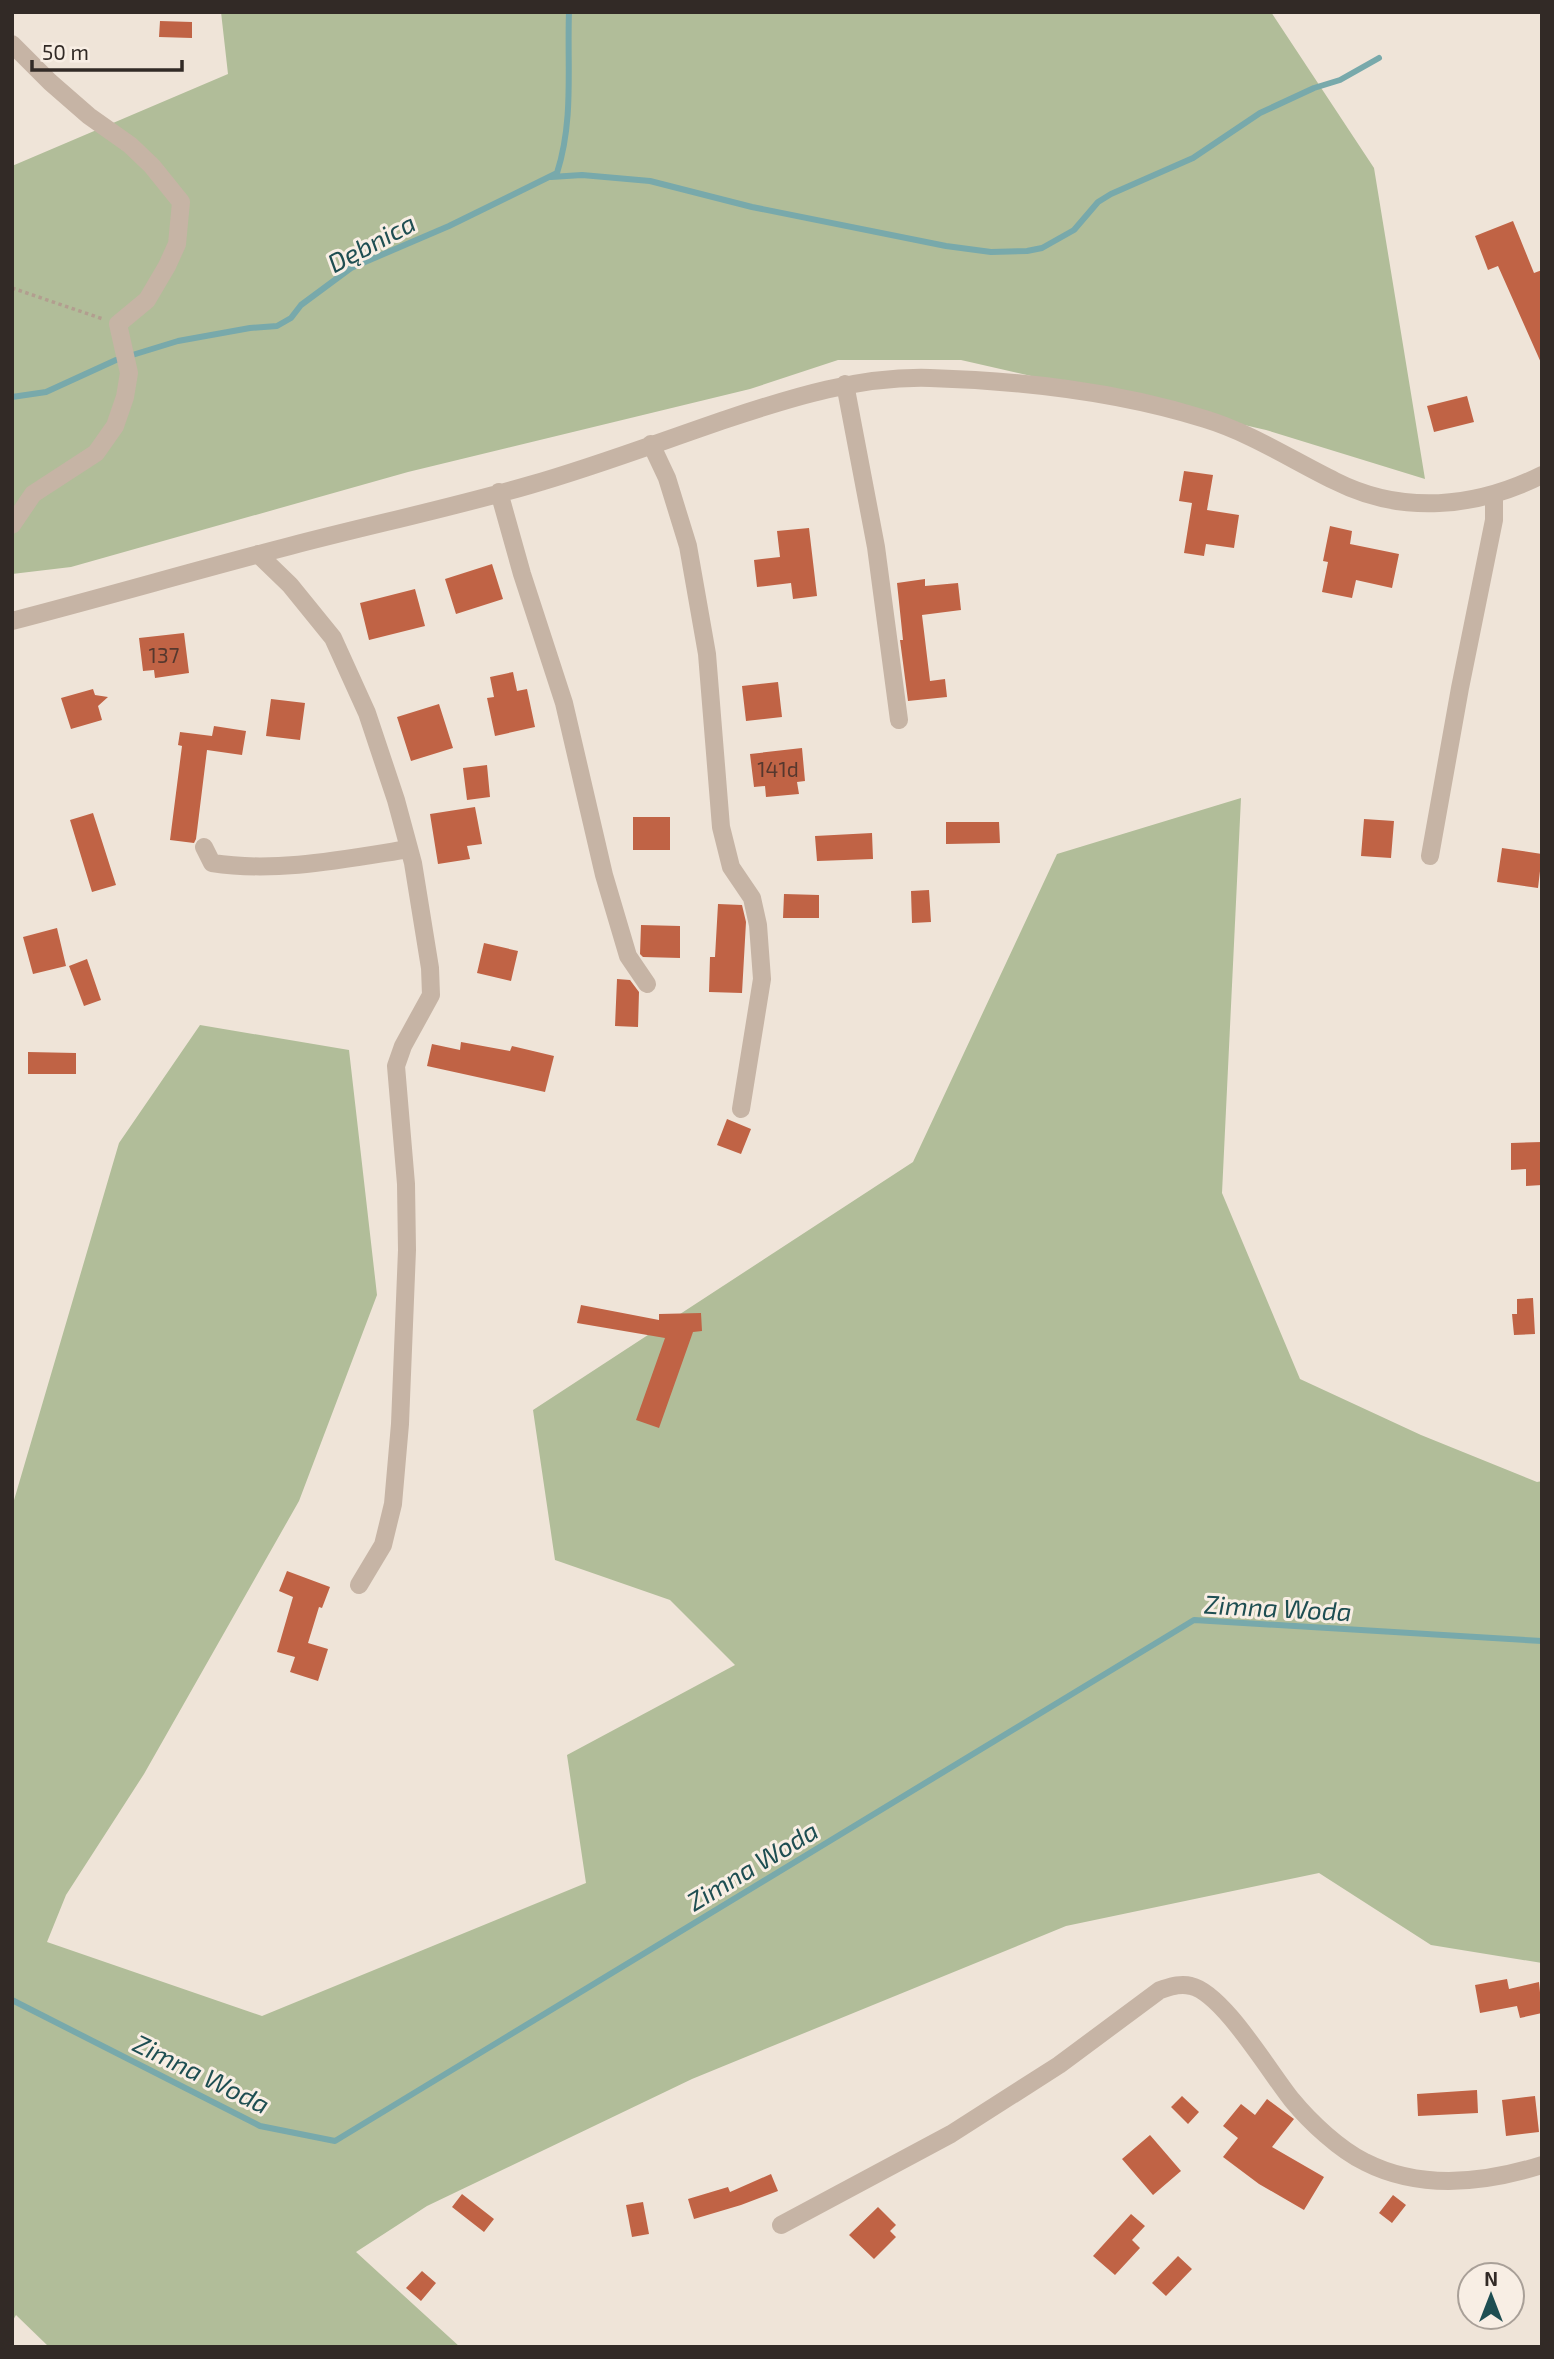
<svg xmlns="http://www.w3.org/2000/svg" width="1554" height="2359" font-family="'Exo 2',sans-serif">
<rect width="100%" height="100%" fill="#efe4d8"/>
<path fill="#b1bd99" d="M 221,12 L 1271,12 L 1374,168 L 1425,479 L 1266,430 L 961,360 L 838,360 L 750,389 L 408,472 L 71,567 L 12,574 L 12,166 L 228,74 Z
M 1241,798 L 1222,1193 L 1300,1379 L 1421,1435 L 1537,1482 L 1542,1481 L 1542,1963 L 1431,1945 L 1319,1873 L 1066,1926 L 692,2079 L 427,2206 L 356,2252 L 460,2347 L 49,2347 L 16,2315 L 12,2322 L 12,1507 L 119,1143 L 200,1025 L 349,1050 L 377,1295 L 299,1501 L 144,1774 L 66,1895 L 47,1942 L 262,2016 L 586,1883 L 567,1755 L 735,1665 L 670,1600 L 555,1560 L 533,1410 L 913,1162 L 1057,854 Z"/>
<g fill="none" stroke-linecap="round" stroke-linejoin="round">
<path stroke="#78a9ab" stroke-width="6" d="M 551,177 L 582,175 L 650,181 L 752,207 L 946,246 L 991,252 L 1027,251 L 1042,248 L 1074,230 L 1098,202 L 1111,194 L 1193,158 L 1260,113 L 1314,88 L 1340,80 L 1379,58
M 12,397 L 46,392 L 116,360 L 178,341 L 250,328 L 277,326 L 291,318 L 301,305 L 351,268 L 449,226 L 557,173 C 574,120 567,67 569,12
M 12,2000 L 260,2126 L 335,2141 L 1194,1620 L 1542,1641"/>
</g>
<path fill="#c06345" d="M 160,21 L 192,22 L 192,38 L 159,37 Z
M 1513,221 L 1534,273 L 1542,270 L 1542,365 L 1498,266 L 1488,270 L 1475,236 Z
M 1467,396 L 1474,422 L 1434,432 L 1427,406 Z
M 1184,471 L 1213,475 L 1207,510 L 1239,515 L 1234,548 L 1206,544 L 1204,556 L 1184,553 L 1192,503 L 1179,501 Z
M 1330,526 L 1352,531 L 1350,544 L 1399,554 L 1392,588 L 1356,580 L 1352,598 L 1322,592 L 1328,562 L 1323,561 Z
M 809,528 L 817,596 L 793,599 L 791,583 L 757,587 L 754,560 L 780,557 L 777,531 Z
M 492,564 L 503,599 L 456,614 L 445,579 Z
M 925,579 L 925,586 L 958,583 L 961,610 L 922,615 L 930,681 L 945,679 L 947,697 L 908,701 L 900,640 L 903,640 L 897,583 Z
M 415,589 L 425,626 L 369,640 L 360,603 Z
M 184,633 L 189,673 L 155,678 L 154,670 L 143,671 L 139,638 Z
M 513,672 L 517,691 L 527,689 L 535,727 L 495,736 L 487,698 L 494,697 L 490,677 Z
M 778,682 L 782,717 L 746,721 L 742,686 Z
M 93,689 L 95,695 L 108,697 L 98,706 L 102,720 L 71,729 L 61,698 Z
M 271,699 L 305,703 L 300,740 L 266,736 Z
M 439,704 L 453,748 L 411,761 L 397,717 Z
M 214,726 L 246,731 L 242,755 L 207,750 L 196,839 L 194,843 L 170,840 L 182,746 L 178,745 L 180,732 L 212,736 Z
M 802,748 L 805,781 L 797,782 L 799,794 L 766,797 L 765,786 L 754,787 L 750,754 Z
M 487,765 L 490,797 L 467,800 L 463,768 Z
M 475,807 L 482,844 L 467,846 L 470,859 L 438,864 L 430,814 Z
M 93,813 L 116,885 L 92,892 L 70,820 Z
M 633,817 L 670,817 L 670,850 L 633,850 Z
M 1364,819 L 1394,821 L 1391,858 L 1361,856 Z
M 946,822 L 999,822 L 1000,843 L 946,844 Z
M 872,833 L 873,859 L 817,861 L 815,836 Z
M 1502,848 L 1542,854 L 1538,888 L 1497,882 Z
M 929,890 L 931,922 L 912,923 L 911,891 Z
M 784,894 L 819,895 L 819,918 L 783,918 Z
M 718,904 L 742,905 L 746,922 L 742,993 L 709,992 L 710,957 L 715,957 Z
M 641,925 L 680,926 L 680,958 L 643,957 L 640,954 Z
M 57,928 L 66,966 L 33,974 L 23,937 Z
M 484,943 L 518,951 L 511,981 L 477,973 Z
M 87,959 L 101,1000 L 84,1006 L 69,966 Z
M 617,979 L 630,980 L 639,992 L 638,1027 L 615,1026 Z
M 461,1042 L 510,1051 L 512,1046 L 554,1056 L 545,1092 L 427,1066 L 432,1044 L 460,1050 Z
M 28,1052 L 76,1053 L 76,1074 L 28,1074 Z
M 727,1119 L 751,1129 L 741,1154 L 717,1145 Z
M 1542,1142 L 1542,1185 L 1526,1186 L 1526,1169 L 1511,1170 L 1511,1143 Z
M 1533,1298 L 1535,1334 L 1514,1335 L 1512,1314 L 1517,1314 L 1517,1299 Z
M 581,1305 L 659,1320 L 659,1314 L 701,1313 L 702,1331 L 693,1332 L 659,1428 L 636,1420 L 665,1338 L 577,1323 Z
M 287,1571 L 330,1587 L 322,1608 L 319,1607 L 308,1643 L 328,1649 L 318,1681 L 290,1672 L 295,1657 L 277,1652 L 293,1597 L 279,1591 Z
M 1507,1979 L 1509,1989 L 1539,1982 L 1542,2013 L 1520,2018 L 1517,2006 L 1480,2013 L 1475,1985 Z
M 1477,2090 L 1478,2113 L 1418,2116 L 1417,2094 Z
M 1182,2096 L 1199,2112 L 1188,2124 L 1171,2107 Z
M 1535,2096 L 1539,2132 L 1506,2136 L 1502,2100 Z
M 1267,2099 L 1294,2119 L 1272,2147 L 1324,2177 L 1304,2210 L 1259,2184 L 1223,2157 L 1238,2138 L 1223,2126 L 1241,2104 L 1255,2115 Z
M 1150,2135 L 1181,2171 L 1153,2195 L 1122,2159 Z
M 771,2174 L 778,2191 L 741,2205 L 694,2219 L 688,2199 L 728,2187 L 730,2192 Z
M 462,2194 L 494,2219 L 484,2232 L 452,2207 Z
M 1393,2195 L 1406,2205 L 1392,2223 L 1379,2213 Z
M 643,2202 L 649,2234 L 632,2237 L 626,2205 Z
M 878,2207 L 896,2225 L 890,2231 L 896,2237 L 874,2259 L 849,2235 Z
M 1131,2214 L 1145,2226 L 1132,2240 L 1140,2248 L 1115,2275 L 1093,2256 Z
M 1178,2256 L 1192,2269 L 1166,2296 L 1152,2283 Z
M 422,2271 L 436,2283 L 421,2301 L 406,2288 Z"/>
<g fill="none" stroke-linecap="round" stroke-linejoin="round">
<path stroke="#b29e8f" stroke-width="3.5" stroke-dasharray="3.5 3.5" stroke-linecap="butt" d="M 12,288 L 103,319"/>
<path stroke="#c6b4a5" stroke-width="18" d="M 12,44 L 50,82 L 89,116 L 130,145 L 152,166 L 181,202 L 177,244 L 167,266 L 147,300 L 118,324 L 129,373 L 125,397 L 115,426 L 96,453 L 33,494 L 12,525
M 845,384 L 876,547 L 899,720
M 651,444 L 667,478 L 688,546 L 707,654 L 721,827 L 731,867 L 752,898 L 758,925 L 762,979 L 741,1109
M 499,492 L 522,574 L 564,703 L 604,875 L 628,956 L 647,984
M 258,554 L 290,585 L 333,638 L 367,713 L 396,800 L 413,863 L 430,968 L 431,995 L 403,1046 L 396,1066 L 406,1184 L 407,1250 L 400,1424 L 393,1504 L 383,1545 L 359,1585
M 12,621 C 105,597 197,570 290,546 C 370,525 451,508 530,485 C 597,466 662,441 727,419 C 793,397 860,376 930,378 C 1023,381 1116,391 1205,419 C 1251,433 1292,460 1335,481 C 1402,515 1476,508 1542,475
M 204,847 L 212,863 C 277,873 345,859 409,849
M 1430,856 L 1460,688 L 1494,520 L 1494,495
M 781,2225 L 951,2134 L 1059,2065 L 1160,1990 C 1170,1987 1180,1983 1191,1986 C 1223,1993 1270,2073 1292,2100 C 1310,2122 1340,2150 1365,2162 C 1420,2190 1485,2183 1542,2165"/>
</g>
<g text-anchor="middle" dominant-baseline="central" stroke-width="6" stroke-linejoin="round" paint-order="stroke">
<g font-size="21" fill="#56382e">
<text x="164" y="654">137</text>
<text x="778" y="768">141d</text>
</g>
<g font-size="26" font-style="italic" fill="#1e4e52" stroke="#f8eee4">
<text transform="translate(371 242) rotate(-28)">Dębnica</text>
<text transform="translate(1278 1607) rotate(3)">Zimna Woda</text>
<text transform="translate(752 1865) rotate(-31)">Zimna Woda</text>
<text transform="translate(202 2073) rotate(26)">Zimna Woda</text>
</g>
</g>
<rect width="1554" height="2359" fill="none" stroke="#322a26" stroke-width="28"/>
<g transform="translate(1491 2296)"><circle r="33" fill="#f8eee4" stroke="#a9a098" stroke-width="2"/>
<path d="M0-5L12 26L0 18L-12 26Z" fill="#1e4e52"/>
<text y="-10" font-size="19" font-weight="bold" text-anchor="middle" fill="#322a26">N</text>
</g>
<path d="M32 60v10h150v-10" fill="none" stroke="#322a26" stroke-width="3.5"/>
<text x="42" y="60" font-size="21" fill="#322a26" stroke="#f8eee4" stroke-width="5" paint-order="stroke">50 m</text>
</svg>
